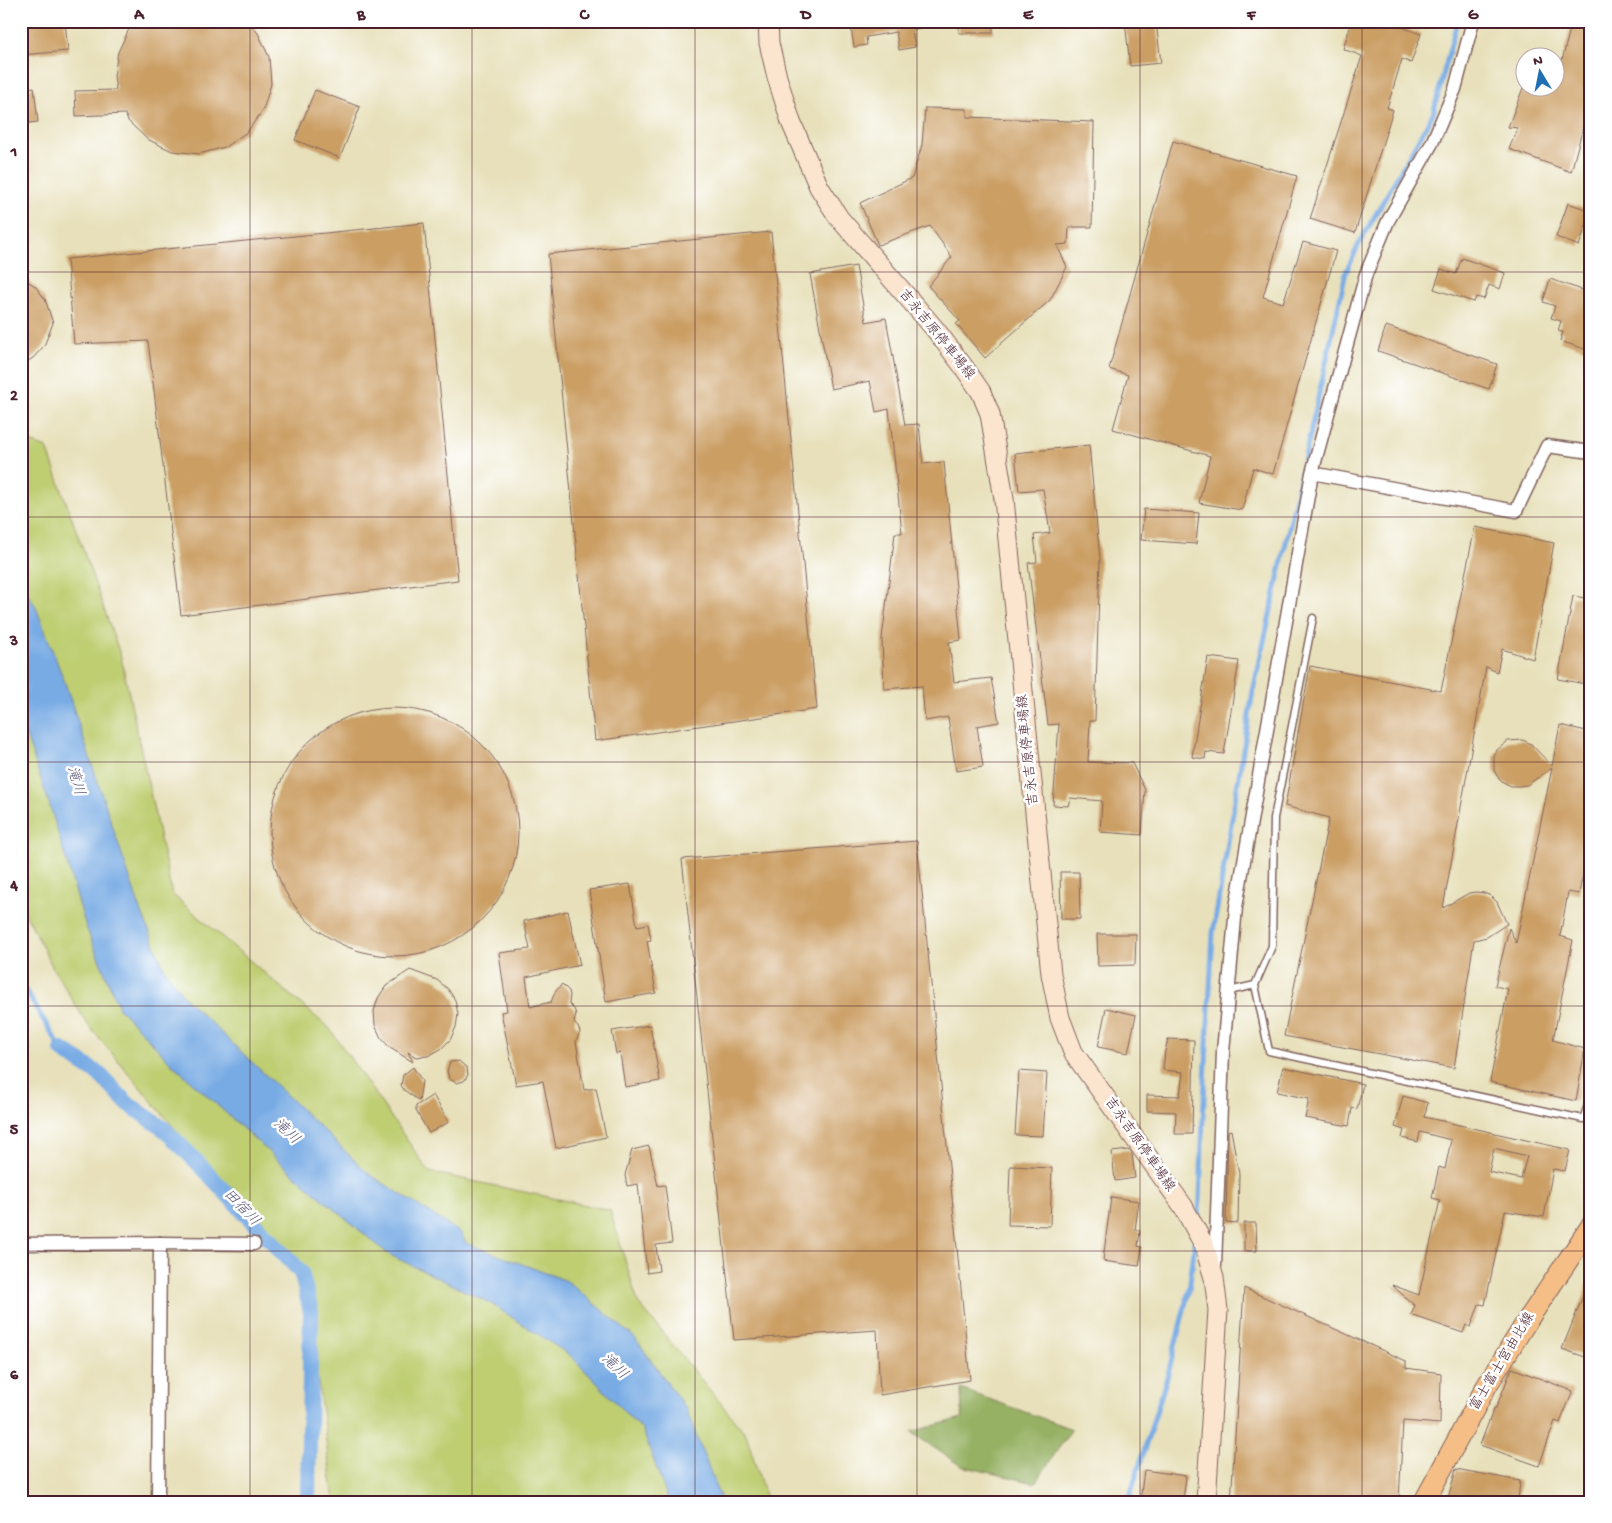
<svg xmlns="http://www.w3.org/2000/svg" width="1612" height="1523" font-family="'Gochi Hand','Klee One',sans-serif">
<rect width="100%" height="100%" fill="#fff"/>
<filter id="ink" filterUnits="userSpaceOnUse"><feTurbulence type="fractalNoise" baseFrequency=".02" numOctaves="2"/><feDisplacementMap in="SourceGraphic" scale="10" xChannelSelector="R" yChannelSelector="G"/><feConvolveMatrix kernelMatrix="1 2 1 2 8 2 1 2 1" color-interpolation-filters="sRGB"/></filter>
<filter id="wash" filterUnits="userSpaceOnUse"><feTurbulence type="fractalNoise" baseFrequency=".0096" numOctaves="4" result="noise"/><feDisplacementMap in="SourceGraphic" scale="20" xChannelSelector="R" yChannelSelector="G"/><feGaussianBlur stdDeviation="1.12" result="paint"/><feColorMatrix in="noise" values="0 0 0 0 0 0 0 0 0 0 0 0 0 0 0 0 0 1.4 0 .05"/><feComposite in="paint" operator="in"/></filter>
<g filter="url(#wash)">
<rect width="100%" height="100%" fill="#e7e0ba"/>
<path fill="#bece71" stroke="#84764e" d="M 21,439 L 47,448 L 121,657 L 172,894 L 330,1029 L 429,1172 L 610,1210 L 638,1303 L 746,1434 L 767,1502 L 334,1501 L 306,1292 L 253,1222 L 88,1025 L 54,970 L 21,904 Z"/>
<path fill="#96b163" stroke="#706847" d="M 961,1389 L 1072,1429 L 1035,1483 L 961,1466 L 911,1432 L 962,1418 Z"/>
<path fill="#78abe4" stroke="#616588" d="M 21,584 L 35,605 L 65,683 L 138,903 L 164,968 L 185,998 L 369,1174 L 461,1233 L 466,1243 L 567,1281 L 635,1338 L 686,1409 L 722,1502 L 669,1502 L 643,1431 L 571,1356 L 490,1303 L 388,1254 L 293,1174 L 171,1063 L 119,1008 L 86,927 L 49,803 L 21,721 Z"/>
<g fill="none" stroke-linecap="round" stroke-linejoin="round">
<path stroke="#78abe4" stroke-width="5" d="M 21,983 L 62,1050
M 1198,1221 L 1200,1199 L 1203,1118 L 1213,933 L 1253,691 L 1346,272 L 1360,242 L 1433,114 L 1457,21
M 1128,1502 L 1168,1374 L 1189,1290 L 1195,1242"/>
<path stroke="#78abe4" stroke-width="16" d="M 62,1050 L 99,1074 L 127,1103 L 164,1129 L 203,1168 L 253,1222 L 301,1272 L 311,1311 L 308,1502"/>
</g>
<g id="blocks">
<path fill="#cb9e63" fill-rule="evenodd" d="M 21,21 L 65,21 L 68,51 L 21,55 Z
M 137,21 L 247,21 L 258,33 L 269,57 L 271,84 L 263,110 L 247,132 L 225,147 L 199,154 L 172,151 L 147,139 L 128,121 L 125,114 L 76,116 L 75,91 L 116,90 L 114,76 L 118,52 L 128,31 Z
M 850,21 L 918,21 L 919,28 L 912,30 L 915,47 L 899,50 L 896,32 L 866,37 L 867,45 L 854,47 Z
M 959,21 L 993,21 L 993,33 L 959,33 Z
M 1125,21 L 1156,21 L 1161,63 L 1130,66 Z
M 1352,21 L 1385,21 L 1421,34 L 1411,63 L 1402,59 L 1387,108 L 1393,110 L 1355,233 L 1310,219 L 1362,56 L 1343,49 Z
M 1572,21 L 1591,21 L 1591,97 L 1571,172 L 1509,149 L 1518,128 L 1508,127 L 1523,88 L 1555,88 Z
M 34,87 L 38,122 L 21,124 L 21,89 Z
M 315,90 L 360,107 L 340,158 L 295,140 Z
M 925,108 L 967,109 L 967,117 L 1094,122 L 1092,227 L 1069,227 L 1068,244 L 1057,245 L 1067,267 L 1050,300 L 985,358 L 956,324 L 960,321 L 928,286 L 952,257 L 930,226 L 878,245 L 860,203 L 912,178 L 922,145 Z
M 1173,141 L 1297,176 L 1263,297 L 1283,303 L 1303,242 L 1336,251 L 1273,474 L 1253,468 L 1242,510 L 1199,503 L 1210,456 L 1113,429 L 1128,375 L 1109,369 Z
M 1568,203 L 1591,211 L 1579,246 L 1556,237 Z
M 424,223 L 458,580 L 181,615 L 148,341 L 74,344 L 67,259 Z
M 771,232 L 817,709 L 595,741 L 548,254 Z
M 1462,258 L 1505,273 L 1500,289 L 1489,285 L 1484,299 L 1476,297 L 1474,302 L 1434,289 L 1441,269 L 1456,274 Z
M 856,266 L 866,322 L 886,318 L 905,425 L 919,424 L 923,464 L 944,462 L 961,640 L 949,642 L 954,682 L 991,678 L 999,722 L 977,726 L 983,767 L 956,771 L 948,717 L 925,721 L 922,686 L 884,689 L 882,639 L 895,533 L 902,533 L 889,409 L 876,412 L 870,381 L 831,389 L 810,274 Z
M 21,277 L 35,286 L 45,299 L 53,323 L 44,346 L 33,358 L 21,365 Z
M 1550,279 L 1591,293 L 1591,351 L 1560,341 L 1563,332 L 1558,331 L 1561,321 L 1551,318 L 1555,306 L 1543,302 Z
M 1386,326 L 1497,364 L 1489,389 L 1378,351 Z
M 1089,445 L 1100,559 L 1095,721 L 1090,721 L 1088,762 L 1132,763 L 1145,790 L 1142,835 L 1100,832 L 1102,801 L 1070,798 L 1068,806 L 1053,805 L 1059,724 L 1048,725 L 1028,563 L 1037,562 L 1034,535 L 1050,533 L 1043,489 L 1019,491 L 1015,453 Z
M 1144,509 L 1199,513 L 1196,544 L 1141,540 Z
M 1475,527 L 1554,543 L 1533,659 L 1502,649 L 1497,672 L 1486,667 L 1443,908 L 1469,893 L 1476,892 L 1484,893 L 1491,896 L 1497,902 L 1507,924 L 1487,937 L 1474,940 L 1454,1068 L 1284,1036 L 1329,818 L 1285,806 L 1310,666 L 1441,691 Z
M 1573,596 L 1591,599 L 1591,685 L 1558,679 Z
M 1208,657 L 1239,661 L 1224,754 L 1206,752 L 1205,759 L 1192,757 Z
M270 832a124 124 0 1 1 248 0a124 124 0 1 1-248 0Z
M 1560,725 L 1591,732 L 1591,864 L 1585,863 L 1579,894 L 1568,892 L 1560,936 L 1573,940 L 1553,1040 L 1585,1049 L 1576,1101 L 1490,1082 L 1508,989 L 1495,986 L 1509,928 L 1516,943 L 1552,768 L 1527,785 L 1519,786 L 1511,786 L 1503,782 L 1497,776 L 1494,770 L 1494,756 L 1497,750 L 1508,741 L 1523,740 L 1531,744 L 1552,766 Z
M 917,841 L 970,1380 L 880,1395 L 877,1330 L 734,1340 L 682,859 Z
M 1060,872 L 1079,872 L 1080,919 L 1061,919 Z
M 630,884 L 637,926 L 648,924 L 651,940 L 647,941 L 656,993 L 606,1002 L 589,890 Z
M 568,911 L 580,965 L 526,977 L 530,1007 L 551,1002 L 555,992 L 562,984 L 569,991 L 570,995 L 569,1004 L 574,1009 L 576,1014 L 574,1023 L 578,1027 L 580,1032 L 576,1041 L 584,1090 L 596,1088 L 606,1137 L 556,1148 L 543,1081 L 516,1085 L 501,1012 L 507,1011 L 499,953 L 530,949 L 524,921 Z
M 1097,934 L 1136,934 L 1135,965 L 1098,966 Z
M 410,970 L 437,980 L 448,989 L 455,1000 L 458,1014 L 456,1027 L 450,1040 L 441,1049 L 428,1056 L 416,1057 L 408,1052 L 413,1062 L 390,1048 L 381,1038 L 375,1025 L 374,1011 L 378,998 L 386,986 Z
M 1106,1008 L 1136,1015 L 1128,1053 L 1098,1047 Z
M 650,1025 L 660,1081 L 625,1087 L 620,1053 L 616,1054 L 612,1031 Z
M 1168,1039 L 1194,1040 L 1192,1134 L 1175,1134 L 1176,1112 L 1147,1111 L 1147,1095 L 1180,1096 L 1183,1072 L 1163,1070 L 1165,1051 Z
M 459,1061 L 467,1068 L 468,1075 L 464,1081 L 457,1083 L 449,1079 L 447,1071 L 450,1062 Z
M 413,1067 L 422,1081 L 419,1101 L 404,1090 L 401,1085 L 403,1075 Z
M 1283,1067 L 1363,1084 L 1357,1109 L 1352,1108 L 1349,1126 L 1305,1118 L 1309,1099 L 1277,1092 Z
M 1019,1071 L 1047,1073 L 1043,1136 L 1015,1135 Z
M 433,1095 L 449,1122 L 429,1133 L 416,1111 L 416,1106 Z
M 1403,1096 L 1428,1103 L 1424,1117 L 1570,1150 L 1565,1171 L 1553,1169 L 1544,1217 L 1505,1211 L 1485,1305 L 1479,1304 L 1471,1327 L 1466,1325 L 1463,1333 L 1411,1315 L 1415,1306 L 1392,1285 L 1419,1295 L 1440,1200 L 1432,1198 L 1439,1167 L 1445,1169 L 1451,1140 L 1420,1132 L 1418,1142 L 1402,1138 L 1404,1130 L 1395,1127 ZM 1494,1148 L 1527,1156 L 1521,1179 L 1489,1172 Z
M 1231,1130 L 1239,1174 L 1238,1223 L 1226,1222 L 1228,1131 Z
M 649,1146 L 658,1186 L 665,1185 L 672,1243 L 656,1245 L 659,1271 L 647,1273 L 638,1184 L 627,1186 L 625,1175 L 632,1150 Z
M 1129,1150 L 1132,1154 L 1135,1178 L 1115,1181 L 1112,1152 Z
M 1010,1166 L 1052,1168 L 1050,1226 L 1008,1225 Z
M 1111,1197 L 1139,1201 L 1135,1230 L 1140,1231 L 1138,1246 L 1142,1247 L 1139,1266 L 1103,1261 Z
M 1244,1223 L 1256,1223 L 1257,1251 L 1244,1251 Z
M 1590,1278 L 1591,1278 L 1591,1359 L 1562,1349 Z
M 1244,1288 L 1406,1361 L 1406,1368 L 1441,1373 L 1440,1424 L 1403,1421 L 1399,1502 L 1231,1502 Z
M 1512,1368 L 1573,1391 L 1560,1423 L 1555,1421 L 1539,1466 L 1480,1445 L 1494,1408 L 1496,1408 Z
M 1456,1469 L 1520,1481 L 1518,1502 L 1447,1502 Z
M 1144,1470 L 1186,1476 L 1183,1502 L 1140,1502 Z"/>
</g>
</g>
<g filter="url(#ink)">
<use href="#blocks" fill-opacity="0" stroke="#81635d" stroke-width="1"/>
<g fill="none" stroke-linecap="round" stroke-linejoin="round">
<defs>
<path id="service" d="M 1255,985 L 1272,946 L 1274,818 L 1313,618
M 1229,991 L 1255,985 L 1269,1051 L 1583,1119 L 1591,1097"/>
<path id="minor" d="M 1312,473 L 1516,511 L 1547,446 L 1591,452
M 21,1244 L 160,1243 L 254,1244
M 1215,1266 L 1223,1052 L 1236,907 L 1312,473 L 1366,274 L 1388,221 L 1432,143 L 1455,89 L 1473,21
M 158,1502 L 160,1243"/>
<path id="secondary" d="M 768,21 L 769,43 L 777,77 L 791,122 L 819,187 L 839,218 L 935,329 L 963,366 L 981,392 L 990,414 L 1004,499 L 1051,974 L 1060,1018 L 1073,1052 L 1183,1206 L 1204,1245 L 1214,1278 L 1218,1310 L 1206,1502"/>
<path id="primary" d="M 1424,1502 L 1486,1387 L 1527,1321 L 1591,1226"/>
</defs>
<use href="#service" stroke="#81635d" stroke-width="9"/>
<use href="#minor" stroke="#81635d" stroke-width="15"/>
<use href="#secondary" stroke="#81635d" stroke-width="21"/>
<use href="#primary" stroke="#81635d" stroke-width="22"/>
<use href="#service" stroke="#fff" stroke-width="6"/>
<use href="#minor" stroke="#fff" stroke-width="12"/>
<use href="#secondary" stroke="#fbe5cf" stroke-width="19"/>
<use href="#primary" stroke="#f6be87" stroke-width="20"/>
</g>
</g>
<path fill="none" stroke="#4a1f2b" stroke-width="1" stroke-opacity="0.55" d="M 250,21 L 250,1502M 472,21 L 472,1502M 695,21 L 695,1502M 917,21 L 917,1502M 1140,21 L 1140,1502M 1362,21 L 1362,1502M 21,272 L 1591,272M 21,517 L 1591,517M 21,762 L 1591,762M 21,1006 L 1591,1006M 21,1251 L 1591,1251"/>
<g text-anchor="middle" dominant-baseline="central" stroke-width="5" stroke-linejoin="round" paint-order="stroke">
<g font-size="14" fill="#4a1f2b" stroke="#fff">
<text transform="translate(936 335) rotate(51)">吉永吉原停車場線</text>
<text transform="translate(1029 750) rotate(-96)">吉永吉原停車場線</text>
<text transform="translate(1139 1145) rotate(55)">吉永吉原停車場線</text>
<text transform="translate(1503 1362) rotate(-59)">富士富士宮由比線</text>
</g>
<g font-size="15" font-style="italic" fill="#5c5775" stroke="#fff">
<text transform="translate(75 781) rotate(74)">滝川</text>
<text transform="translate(286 1132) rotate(43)">滝川</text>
<text transform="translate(241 1208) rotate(46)">田宿川</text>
<text transform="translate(614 1367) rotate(43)">滝川</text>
</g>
</g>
<rect width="1612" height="1523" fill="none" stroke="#fff" stroke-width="55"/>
<g transform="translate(1540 72) rotate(350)"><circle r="24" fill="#ffffff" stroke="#b7a5aa"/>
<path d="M0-4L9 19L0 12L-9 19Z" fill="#1f6fb2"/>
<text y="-8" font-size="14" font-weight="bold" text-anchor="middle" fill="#4a1f2b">N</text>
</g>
<rect x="28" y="28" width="1556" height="1468" fill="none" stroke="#4a1f2b" stroke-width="2"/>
<g font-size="16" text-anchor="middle" font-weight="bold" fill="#4a1f2b">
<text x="139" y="19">A</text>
<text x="361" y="19">B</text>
<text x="584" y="19">C</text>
<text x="806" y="19">D</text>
<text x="1028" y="19">E</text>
<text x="1251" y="19">F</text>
<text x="1473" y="19">G</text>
<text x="14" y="156">1</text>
<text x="14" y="400">2</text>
<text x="14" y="645">3</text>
<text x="14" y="890">4</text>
<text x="14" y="1134">5</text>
<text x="14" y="1379">6</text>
</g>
</svg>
